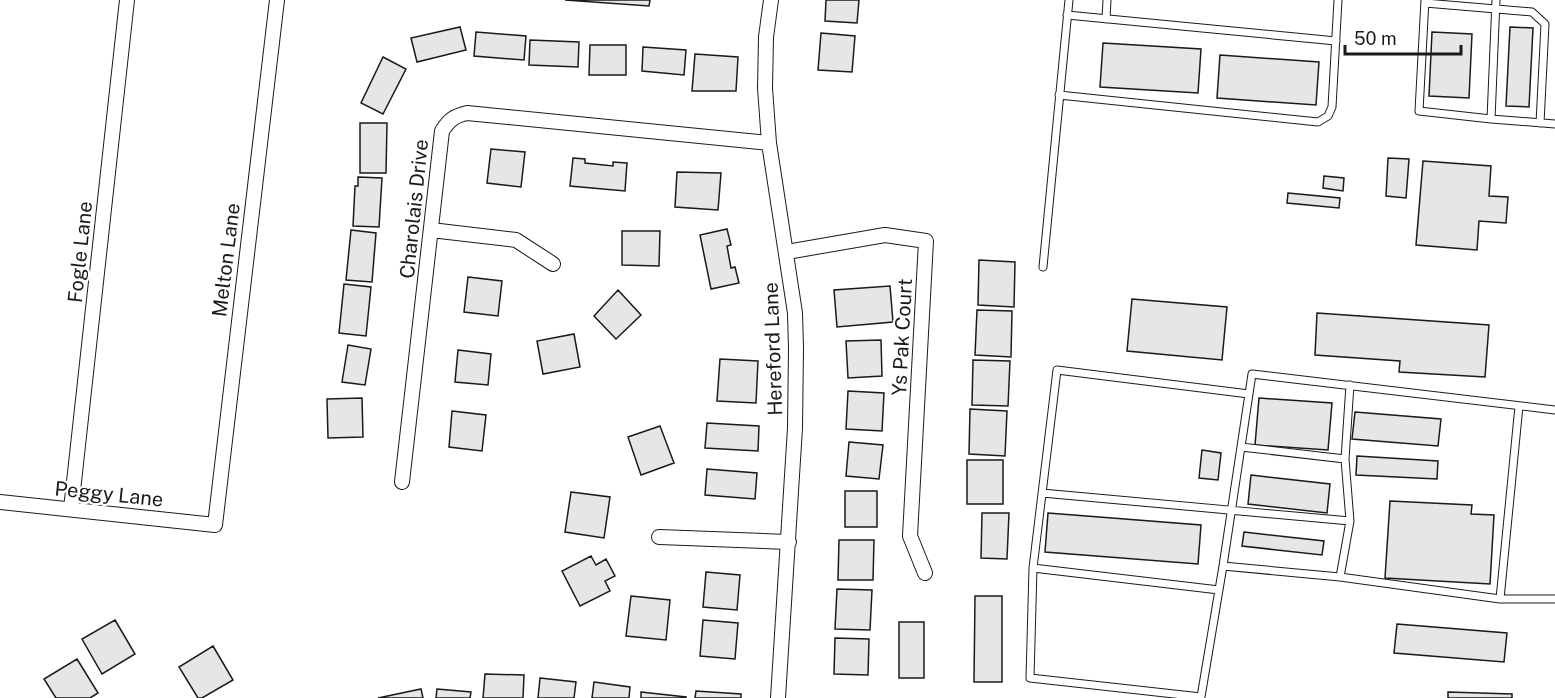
<svg xmlns="http://www.w3.org/2000/svg" width="1555" height="698" font-family="'Public Sans',sans-serif">
<rect width="100%" height="100%" fill="#fff"/>
<path fill="#e6e6e6" stroke="#1a1a1a" stroke-width="1.5" d="M 565,0 L 650,0 L 649,6 Z
M 826,0 L 859,0 L 857,23 L 825,21 Z
M 460,27 L 466,50 L 417,62 L 411,38 Z
M 1510,27 L 1533,28 L 1529,107 L 1506,106 Z
M 476,32 L 526,36 L 524,60 L 474,56 Z
M 1432,32 L 1472,34 L 1469,98 L 1429,96 Z
M 821,33 L 855,36 L 852,72 L 818,70 Z
M 530,40 L 579,42 L 578,67 L 529,65 Z
M 1103,43 L 1201,49 L 1198,93 L 1100,87 Z
M 590,45 L 626,45 L 626,75 L 589,75 Z
M 643,47 L 686,50 L 684,75 L 642,71 Z
M 695,54 L 738,57 L 736,91 L 692,91 Z
M 1220,55 L 1319,62 L 1316,105 L 1217,98 Z
M 383,57 L 406,69 L 383,114 L 361,103 Z
M 360,123 L 387,123 L 386,173 L 360,173 Z
M 491,149 L 525,152 L 521,187 L 487,183 Z
M 573,158 L 585,159 L 585,163 L 613,166 L 613,162 L 627,163 L 625,191 L 570,186 Z
M 1388,158 L 1409,159 L 1406,198 L 1386,196 Z
M 1423,161 L 1491,166 L 1489,196 L 1508,197 L 1506,223 L 1479,221 L 1477,250 L 1416,245 Z
M 677,172 L 721,173 L 718,210 L 675,207 Z
M 1324,176 L 1344,178 L 1343,191 L 1323,188 Z
M 358,177 L 382,178 L 379,227 L 353,226 L 355,186 L 358,186 Z
M 1288,193 L 1340,198 L 1339,208 L 1287,203 Z
M 727,229 L 731,245 L 727,246 L 731,268 L 735,267 L 739,283 L 711,289 L 700,235 Z
M 351,230 L 376,233 L 372,282 L 346,280 Z
M 622,231 L 660,231 L 659,266 L 622,265 Z
M 979,260 L 1015,262 L 1014,307 L 978,305 Z
M 468,277 L 502,281 L 498,316 L 464,312 Z
M 344,284 L 371,287 L 366,336 L 339,333 Z
M 890,286 L 893,322 L 837,327 L 834,290 Z
M 618,290 L 641,315 L 616,339 L 594,316 Z
M 1132,299 L 1227,307 L 1222,360 L 1127,351 Z
M 977,310 L 1012,311 L 1011,357 L 975,355 Z
M 1317,313 L 1489,325 L 1485,377 L 1399,372 L 1400,361 L 1315,355 Z
M 574,334 L 580,367 L 543,374 L 537,341 Z
M 881,340 L 882,376 L 848,378 L 846,341 Z
M 348,345 L 371,349 L 365,385 L 342,382 Z
M 458,350 L 491,354 L 488,385 L 455,382 Z
M 720,359 L 758,361 L 756,403 L 717,401 Z
M 973,360 L 1010,361 L 1008,406 L 972,405 Z
M 848,391 L 884,393 L 882,431 L 846,429 Z
M 362,398 L 363,437 L 328,438 L 327,399 Z
M 1259,398 L 1332,403 L 1328,450 L 1255,445 Z
M 970,409 L 1007,411 L 1005,456 L 969,454 Z
M 452,411 L 486,415 L 482,451 L 449,447 Z
M 1355,412 L 1441,419 L 1438,446 L 1352,439 Z
M 707,423 L 759,426 L 758,451 L 705,448 Z
M 660,426 L 674,463 L 641,475 L 628,437 Z
M 849,442 L 883,445 L 879,479 L 846,476 Z
M 1202,450 L 1221,453 L 1218,480 L 1199,478 Z
M 1357,456 L 1438,461 L 1437,479 L 1356,475 Z
M 967,460 L 1003,460 L 1003,504 L 967,504 Z
M 707,469 L 757,473 L 755,499 L 705,495 Z
M 1251,475 L 1330,484 L 1327,513 L 1248,504 Z
M 845,491 L 877,491 L 877,527 L 845,527 Z
M 571,492 L 610,497 L 604,538 L 565,532 Z
M 1390,501 L 1472,505 L 1471,514 L 1494,515 L 1490,584 L 1385,578 Z
M 982,513 L 1009,513 L 1007,559 L 981,558 Z
M 1048,513 L 1201,525 L 1198,564 L 1045,552 Z
M 1244,532 L 1324,541 L 1322,555 L 1242,546 Z
M 839,540 L 874,540 L 873,580 L 838,580 Z
M 591,556 L 596,565 L 606,559 L 615,576 L 605,581 L 610,591 L 580,606 L 562,571 Z
M 706,572 L 740,575 L 737,610 L 703,607 Z
M 837,589 L 872,590 L 870,630 L 835,629 Z
M 631,596 L 670,600 L 666,640 L 626,636 Z
M 975,596 L 1002,596 L 1002,682 L 974,682 Z
M 115,620 L 135,654 L 102,674 L 82,639 Z
M 703,620 L 738,623 L 735,659 L 700,656 Z
M 899,622 L 924,622 L 924,678 L 899,678 Z
M 1397,624 L 1507,633 L 1504,662 L 1394,653 Z
M 835,638 L 869,639 L 868,675 L 834,674 Z
M 213,646 L 233,680 L 202,698 L 198,698 L 179,667 Z
M 77,659 L 98,693 L 90,698 L 56,698 L 44,679 Z
M 485,674 L 524,675 L 523,698 L 483,698 Z
M 540,678 L 576,682 L 574,698 L 538,698 Z
M 594,682 L 630,687 L 629,698 L 592,698 Z
M 421,689 L 423,698 L 378,698 Z
M 437,689 L 471,692 L 470,698 L 436,698 Z
M 696,691 L 741,694 L 741,698 L 695,698 Z
M 641,692 L 686,697 L 686,698 L 641,698 Z
M 1448,692 L 1512,694 L 1512,698 L 1448,698 Z"/>
<g fill="none" stroke-linecap="round" stroke-linejoin="round">
<defs>
<path id="service" d="M 1425,0 L 1419,111 L 1491,119
M 1496,0 L 1491,119 L 1555,124
M 1425,3 L 1532,12 L 1545,24 L 1540,123
M 1067,15 L 1336,41
M 1106,19 L 1107,0
M 1059,95 L 1318,122 L 1328,116 L 1332,107 L 1338,0
M 1043,267 L 1069,0
M 1555,410 L 1252,374 L 1223,566 L 1340,577 L 1500,599 L 1555,599
M 1241,447 L 1345,459
M 1042,493 L 1350,521
M 1033,568 L 1057,370 L 1249,394
M 1340,577 L 1350,521 L 1345,459 L 1350,385
M 1219,590 L 1033,568 L 1030,678 L 1201,697 L 1223,566
M 1500,599 L 1519,406"/>
<path id="minor" d="M 771,0 L 766,37 L 765,88 L 769,143 L 795,313 L 796,348 L 795,428 L 778,698
M 431,230 L 516,240 L 553,264
M 787,252 L 885,235 L 926,241 L 910,536 L 925,573
M 402,482 L 442,131 C 449,120 454,116 467,113 L 769,143
M 0,502 L 215,525 L 277,0
M 71,509 L 127,0
M 659,537 L 789,542"/>
</defs>
<use href="#service" stroke="#1a1a1a" stroke-width="9"/>
<use href="#minor" stroke="#1a1a1a" stroke-width="16"/>
<use href="#service" stroke="#fff" stroke-width="7"/>
<use href="#minor" stroke="#fff" stroke-width="14"/>
</g>
<g text-anchor="middle" dominant-baseline="central" stroke-width="4.5" stroke-linejoin="round" paint-order="stroke">
<g font-size="20" fill="#1a1a1a" stroke="#fff">
<text transform="translate(414 209) rotate(-84)">Charolais Drive</text>
<text transform="translate(80 252) rotate(-84)">Fogle Lane</text>
<text transform="translate(226 260) rotate(-83)">Melton Lane</text>
<text transform="translate(902 337) rotate(-87)">Ys Pak Court</text>
<text transform="translate(773 349) rotate(-92)">Hereford Lane</text>
<text transform="translate(109 494) rotate(6)">Peggy Lane</text>
</g>
</g>
<path d="M1345 45v9h116v-9" fill="none" stroke="#1a1a1a" stroke-width="3"/>
<text x="1354" y="45" font-size="18" fill="#1a1a1a" stroke="#ffffff" stroke-width="4.5" paint-order="stroke">50 m</text>
</svg>
